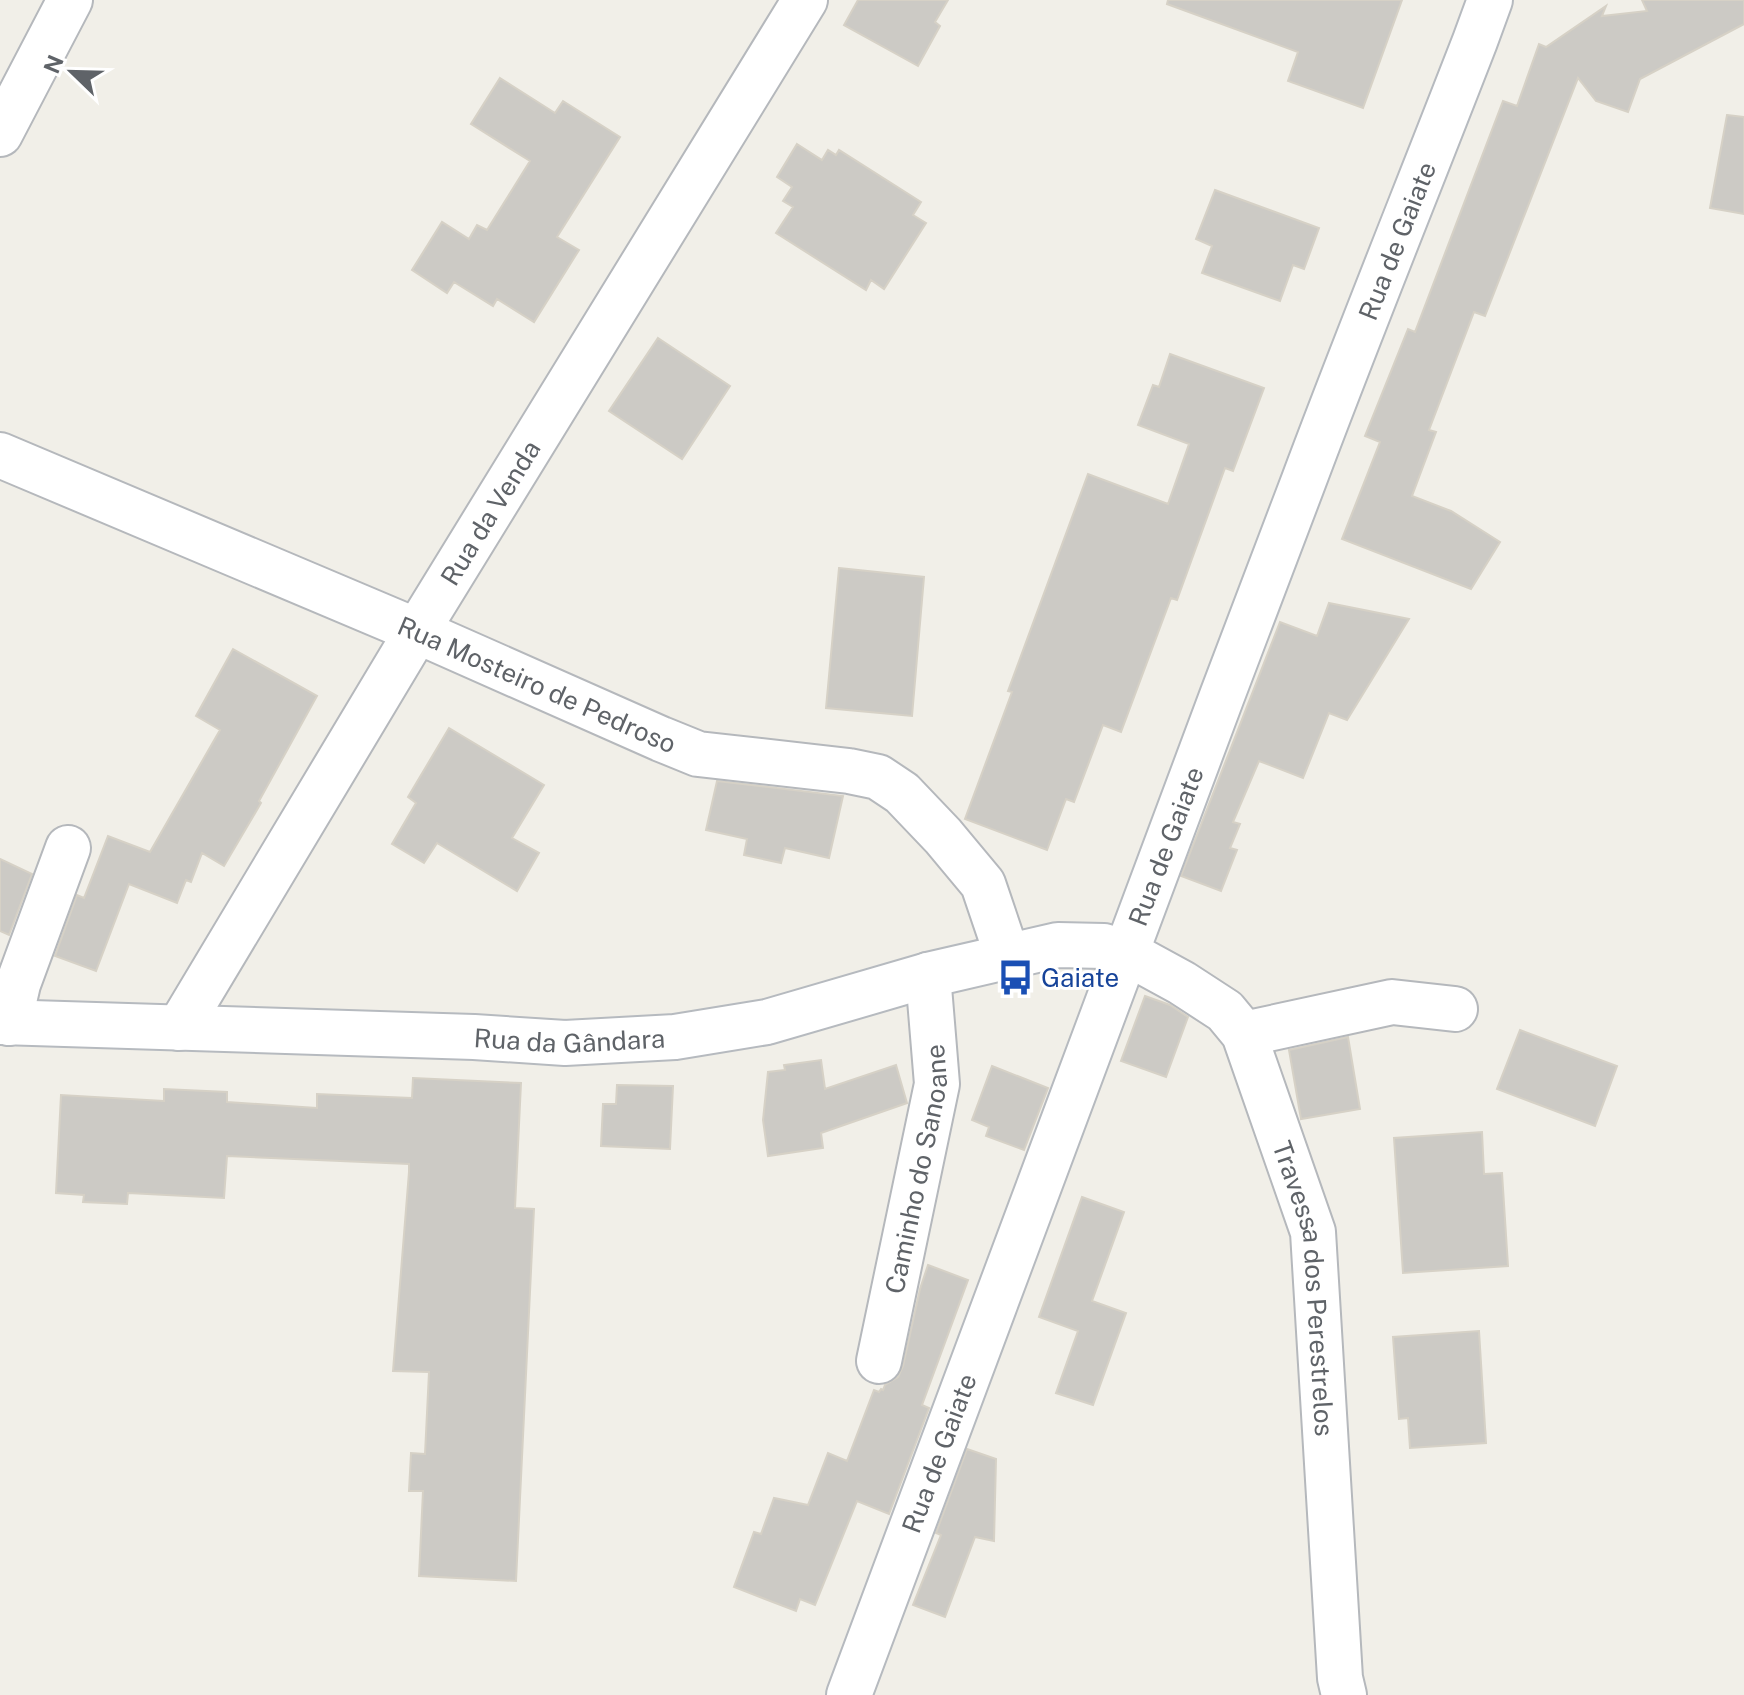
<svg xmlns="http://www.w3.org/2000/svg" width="1744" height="1695" font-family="'Public Sans',sans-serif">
<rect width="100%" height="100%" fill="#f1efe8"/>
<path fill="#cccac5" stroke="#d6d1c6" stroke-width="2" d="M 858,0 L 948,0 L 935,22 L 940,26 L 918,66 L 844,25 Z
M 1168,0 L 1402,0 L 1363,108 L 1288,81 L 1298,52 L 1167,4 Z
M 1642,0 L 1744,0 L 1744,24 L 1640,79 L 1628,112 L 1596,101 L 1578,78 L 1485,316 L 1474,312 L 1429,430 L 1436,432 L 1412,496 L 1451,511 L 1500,542 L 1471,589 L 1342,539 L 1380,442 L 1365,436 L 1408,329 L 1415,332 L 1503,101 L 1517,106 L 1539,44 L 1546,47 L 1606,6 L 1602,16 L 1647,11 Z
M 500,78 L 555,113 L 563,101 L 620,137 L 557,237 L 579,250 L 534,322 L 497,299 L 493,306 L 454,282 L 447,293 L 412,270 L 442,222 L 469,239 L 477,225 L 487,230 L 530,161 L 471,124 Z
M 1727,115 L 1744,117 L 1744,214 L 1710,208 Z
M 797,144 L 822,160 L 828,150 L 836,155 L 839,150 L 921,202 L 913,215 L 926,223 L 884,289 L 871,280 L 866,290 L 776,233 L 793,207 L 783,201 L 792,187 L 777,177 Z
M 1215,190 L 1319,228 L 1304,269 L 1293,265 L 1280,301 L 1202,273 L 1212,246 L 1196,239 Z
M 658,338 L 730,386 L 682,459 L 609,411 Z
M 1170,354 L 1264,388 L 1233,471 L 1225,468 L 1177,600 L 1171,598 L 1121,732 L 1103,725 L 1074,802 L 1066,799 L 1047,850 L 965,819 L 1012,692 L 1008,691 L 1088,474 L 1168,504 L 1189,444 L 1138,425 L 1153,385 L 1159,387 Z
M 839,568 L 924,577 L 912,716 L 826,708 Z
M 1329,603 L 1409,619 L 1347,720 L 1329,713 L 1303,778 L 1259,761 L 1233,822 L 1240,824 L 1230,848 L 1237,850 L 1221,891 L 1181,876 L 1280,622 L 1317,636 Z
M 233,649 L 317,696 L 259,801 L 261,803 L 224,866 L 202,853 L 191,882 L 186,880 L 177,903 L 129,884 L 96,971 L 55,956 L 77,895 L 84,898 L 108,836 L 150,852 L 220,730 L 196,716 Z
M 449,728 L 544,785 L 512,838 L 539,853 L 517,891 L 437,843 L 424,863 L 392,844 L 416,803 L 408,797 Z
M 717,781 L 843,796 L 829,858 L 785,848 L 781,863 L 744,855 L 747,839 L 706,830 Z
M 0,859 L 32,874 L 9,935 L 0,931 Z
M 1145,996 L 1170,1005 L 1188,1017 L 1166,1077 L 1121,1061 Z
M 1520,1030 L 1617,1066 L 1595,1126 L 1497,1089 Z
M 1348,1037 L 1360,1109 L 1301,1119 L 1289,1050 Z
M 821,1060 L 825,1089 L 896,1065 L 907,1103 L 821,1133 L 823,1148 L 768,1156 L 763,1120 L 768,1072 L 785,1070 L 784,1065 Z
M 992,1066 L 1048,1088 L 1024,1150 L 986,1136 L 989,1127 L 972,1120 Z
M 413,1078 L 521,1083 L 515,1208 L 534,1209 L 516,1581 L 419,1576 L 423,1491 L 409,1491 L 411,1453 L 425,1454 L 429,1372 L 393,1371 L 409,1172 L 409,1164 L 227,1156 L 224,1198 L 128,1193 L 127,1204 L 83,1202 L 84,1195 L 56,1193 L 61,1095 L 164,1101 L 164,1089 L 227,1092 L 227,1102 L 317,1108 L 317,1094 L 412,1098 Z
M 617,1085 L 673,1086 L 670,1149 L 601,1146 L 603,1104 L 616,1104 Z
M 1482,1132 L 1484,1174 L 1502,1173 L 1508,1266 L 1403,1273 L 1394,1138 Z
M 1082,1197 L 1124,1212 L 1092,1301 L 1126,1313 L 1093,1405 L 1056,1393 L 1078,1331 L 1039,1317 Z
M 928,1265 L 968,1280 L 922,1405 L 929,1408 L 889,1514 L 857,1501 L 815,1605 L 800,1599 L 796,1611 L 734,1587 L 754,1532 L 761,1534 L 774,1498 L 808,1505 L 828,1453 L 847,1461 L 874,1390 L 879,1392 L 881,1389 L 883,1390 L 885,1385 L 898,1377 L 903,1366 L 920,1289 Z
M 1479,1331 L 1486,1443 L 1410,1448 L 1408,1418 L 1399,1419 L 1393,1337 Z
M 967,1449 L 996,1459 L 994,1541 L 975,1537 L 945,1617 L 913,1605 L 941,1535 L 936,1533 Z"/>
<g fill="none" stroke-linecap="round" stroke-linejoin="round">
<defs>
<g id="minor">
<path d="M 0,134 L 70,0"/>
<path id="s1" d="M 0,455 L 417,631 L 661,739 L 698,754 L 849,771 L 878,777 L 902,793 L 943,836 L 983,884 L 1007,955"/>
<path id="s2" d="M 1127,953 L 1182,983 L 1225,1011 L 1244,1034 L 1313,1232 L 1340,1678 L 1344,1695"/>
<path d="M 9,1023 L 18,984 L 68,848"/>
<path id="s3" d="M 179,1028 L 417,631 L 805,0"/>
<path d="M 1244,1034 L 1392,1002 L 1455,1009"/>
<path id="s4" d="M 879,1361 L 937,1084 L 928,975"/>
</g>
<g id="secondary">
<path id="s5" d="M 0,1022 L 474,1037 L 565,1043 L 675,1037 L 767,1022 L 928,975 L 1058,945 L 1104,946 L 1127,953"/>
<path id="s6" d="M 849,1695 C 999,1289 1150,884 1304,480 C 1359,333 1418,188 1475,41 L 1490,0"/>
</g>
</defs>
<use href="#minor" stroke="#b5b8bc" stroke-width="48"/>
<use href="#secondary" stroke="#b6babf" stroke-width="48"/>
<use href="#minor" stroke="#fff" stroke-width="44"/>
<use href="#secondary" stroke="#fff" stroke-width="44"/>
</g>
<defs>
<symbol id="bus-bare" viewBox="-9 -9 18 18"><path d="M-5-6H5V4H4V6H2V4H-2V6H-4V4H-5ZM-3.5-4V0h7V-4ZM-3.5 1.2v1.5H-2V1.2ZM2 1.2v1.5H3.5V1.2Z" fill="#1a4fb4" stroke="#fff" stroke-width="2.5" paint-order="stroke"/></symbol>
</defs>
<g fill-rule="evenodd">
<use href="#bus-bare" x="990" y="952" width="51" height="51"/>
</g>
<g text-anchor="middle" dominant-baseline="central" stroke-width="6" stroke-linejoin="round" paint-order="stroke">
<g font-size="26" fill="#5f6368" stroke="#fff">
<text stroke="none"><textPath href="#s6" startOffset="1554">Rua de Gaiate</textPath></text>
<text stroke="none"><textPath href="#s3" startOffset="602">Rua da Venda</textPath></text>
<text stroke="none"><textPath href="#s1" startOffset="584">Rua Mosteiro de Pedroso</textPath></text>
<text stroke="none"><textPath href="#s6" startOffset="906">Rua de Gaiate</textPath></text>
<text stroke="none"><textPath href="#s5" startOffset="570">Rua da Gândara</textPath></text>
<text stroke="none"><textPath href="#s4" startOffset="196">Caminho do Sanoane</textPath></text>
<text stroke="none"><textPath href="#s2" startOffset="408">Travessa dos Perestrelos</textPath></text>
<text stroke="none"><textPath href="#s6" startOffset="258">Rua de Gaiate</textPath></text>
</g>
<g font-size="26" fill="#164399" stroke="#fff" text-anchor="start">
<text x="1041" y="977">Gaiate</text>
</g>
</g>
<g transform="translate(72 72) rotate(293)" stroke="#ffffff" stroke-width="6" paint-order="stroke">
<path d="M0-6L14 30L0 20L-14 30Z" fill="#5f6368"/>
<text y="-12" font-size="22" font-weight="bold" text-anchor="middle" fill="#5f6368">N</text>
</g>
</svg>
